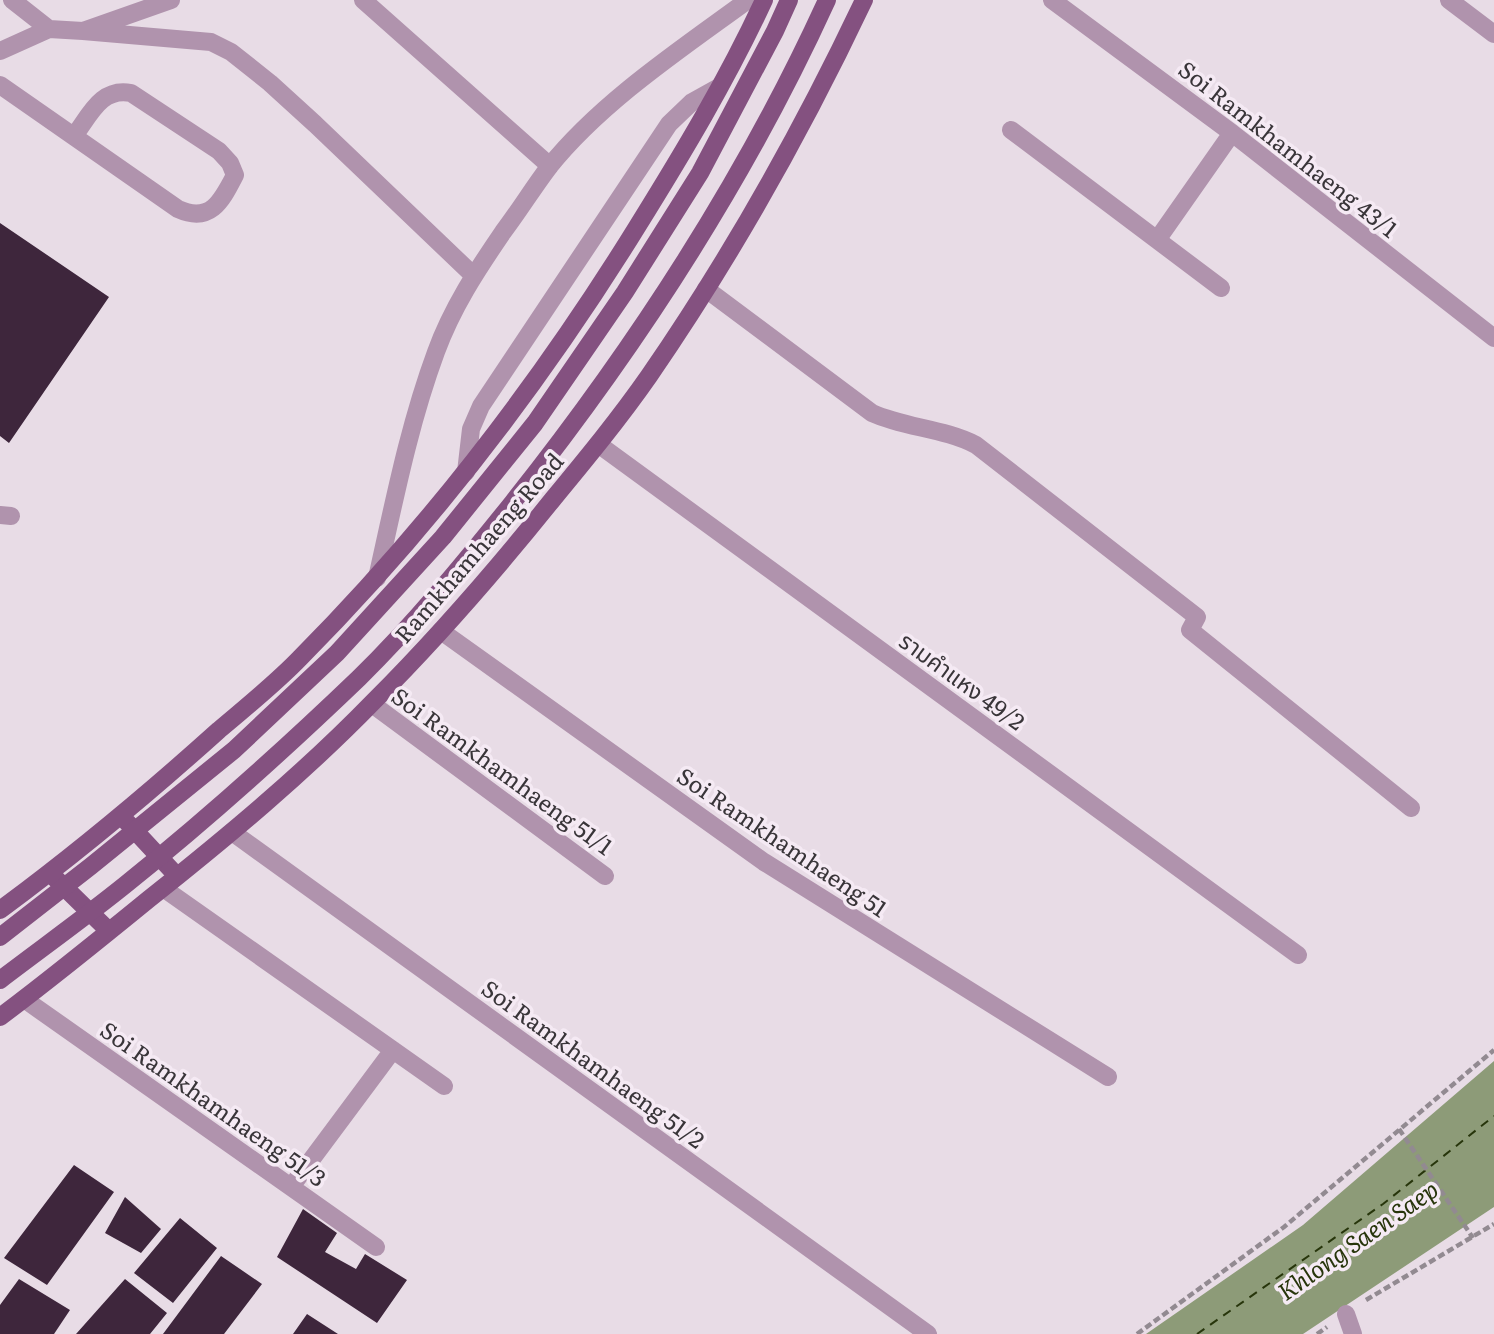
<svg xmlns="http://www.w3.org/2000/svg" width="1494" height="1334" font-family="Literata,'Noto Sans Thai',serif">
<rect width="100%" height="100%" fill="#e8dce6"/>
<path fill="#8d9b78" d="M 1494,1061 L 1494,1207 L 1303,1334 L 1146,1334 L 1303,1225 Z"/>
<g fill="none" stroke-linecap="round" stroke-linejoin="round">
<path stroke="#27350b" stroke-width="2" stroke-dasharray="9 7" stroke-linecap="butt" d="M 1197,1334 L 1383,1204 L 1494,1116"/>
</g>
<path fill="#3e263c" d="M 0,223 L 109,297 L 9,443 L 0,436 Z
M 74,1165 L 114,1192 L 47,1285 L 4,1258 Z
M 125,1197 L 161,1229 L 141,1253 L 105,1233 Z
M 303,1209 L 337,1233 L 325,1252 L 356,1269 L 365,1254 L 407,1280 L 377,1323 L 277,1257 Z
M 180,1218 L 217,1248 L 173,1303 L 134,1273 Z
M 221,1256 L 262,1284 L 224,1334 L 163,1334 Z
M 19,1279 L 70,1310 L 54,1334 L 0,1334 L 0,1305 Z
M 125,1279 L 167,1313 L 150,1334 L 76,1334 Z
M 307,1314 L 338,1334 L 293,1334 Z"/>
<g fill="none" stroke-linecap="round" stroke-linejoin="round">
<path stroke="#928a91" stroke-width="4.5" stroke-dasharray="7 3.5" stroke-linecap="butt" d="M 1399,1129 L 1473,1238
M 1366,1300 L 1494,1224
M 1137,1334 L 1284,1227 L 1494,1050
M 1317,1334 L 1327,1327"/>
<path stroke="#b093ad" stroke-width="18" d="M 12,0 L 49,29 L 83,31 L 171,0
M 363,0 L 550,166
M 1052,0 L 1232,133 L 1494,338
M 1449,0 L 1494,34
M 83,31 L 211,42 L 231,52 L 270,83 L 315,124 L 473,275
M 0,51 L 49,29
M 0,85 L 178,209 C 211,224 222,200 235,175 L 230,163 L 219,151 L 131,93 C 101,87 90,115 74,136
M 1011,130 L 1221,288
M 1157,240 L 1232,133
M 706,289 L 872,413 C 905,428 943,428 976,445 L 1197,617 L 1190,630 L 1411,808
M 598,444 L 1298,955
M 466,472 L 471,429 L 481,406 L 669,124 L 692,102 L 719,87
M 0,515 L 11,516
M 377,578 C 394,502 409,425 436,352 C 452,308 477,270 503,232 C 519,211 533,188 549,167 C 601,102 681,49 748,0
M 441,631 L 764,862 L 1108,1077
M 372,704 L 605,876
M 232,832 L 928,1334
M 163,888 L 444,1086
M 24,999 L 376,1247
M 291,1187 L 393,1050
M 1346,1314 L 1353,1334"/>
<path stroke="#845180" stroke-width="18" d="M 125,820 L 177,876
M 55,878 L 109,931
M 0,910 C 76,854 149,793 219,730 C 246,707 275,684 300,658 C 429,528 541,382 637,227 C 683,153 728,78 764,0
M 0,1017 C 51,979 100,939 149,899 C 227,837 304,773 373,702 C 437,638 496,570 553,499 C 586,459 619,419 649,376 C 731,257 802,131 864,0"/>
<path stroke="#845180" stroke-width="18" d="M 0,937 L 91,866 L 234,750 L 337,653 L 443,537 L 535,423 L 625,292 L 700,173 L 775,31 L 789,0
M 0,980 C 42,948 84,918 125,885 C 206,820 284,750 359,678 C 414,624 465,562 513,502 C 636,347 745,180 827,0"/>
</g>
<g text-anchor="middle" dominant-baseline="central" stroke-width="7" stroke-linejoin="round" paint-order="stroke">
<g font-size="23" fill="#393539" stroke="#f5eaf4">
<text transform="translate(1289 148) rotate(38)">Soi Ramkhamhaeng 43/1</text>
<text transform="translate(478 547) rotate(-49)">Ramkhamhaeng Road</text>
<text transform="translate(963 680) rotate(36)">รามคำแหง 49/2</text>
<text transform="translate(503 770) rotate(36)">Soi Ramkhamhaeng 51/1</text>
<text transform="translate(783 841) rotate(34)">Soi Ramkhamhaeng 51</text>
<text transform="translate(594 1063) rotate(36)">Soi Ramkhamhaeng 51/2</text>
<text transform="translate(214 1103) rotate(35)">Soi Ramkhamhaeng 51/3</text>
</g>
<g font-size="24" font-style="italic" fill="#27350b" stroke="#f5eaf4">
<text transform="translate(1357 1239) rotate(-35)">Khlong Saen Saep</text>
</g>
</g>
</svg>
